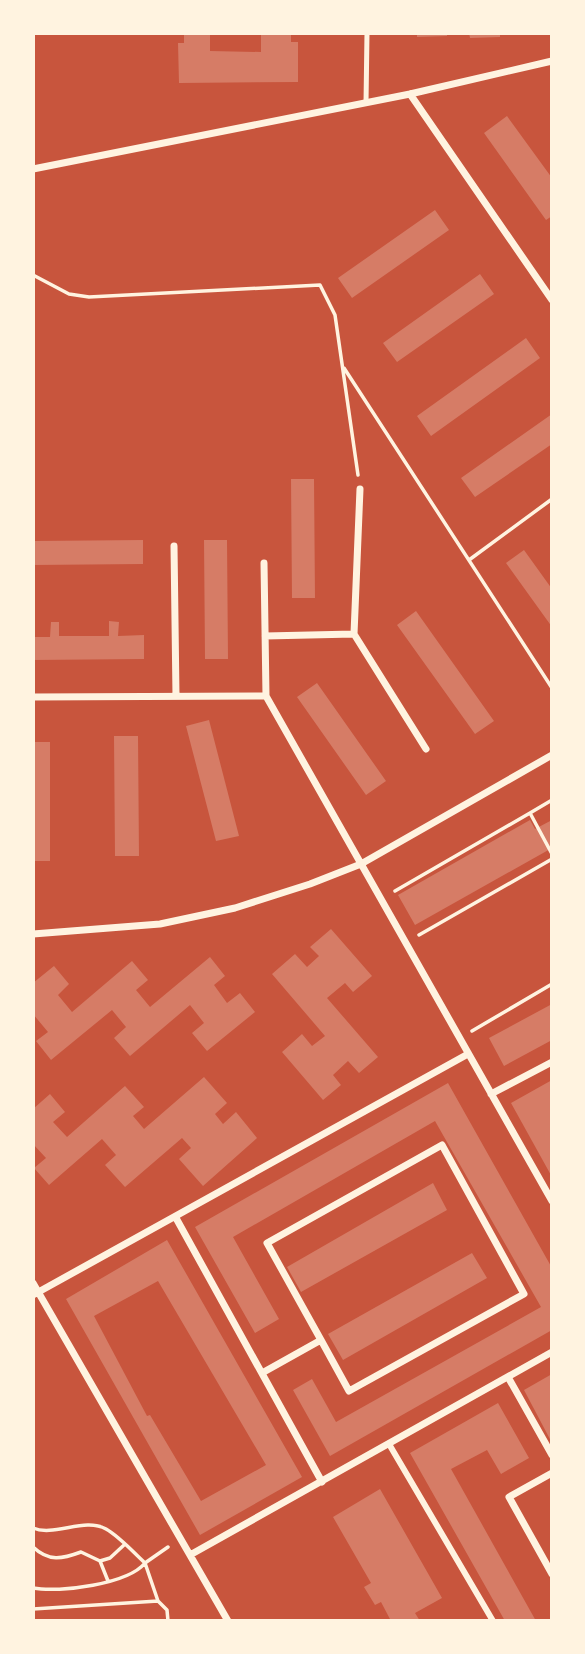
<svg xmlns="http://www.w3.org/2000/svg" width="585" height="1654" font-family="'Roboto Condensed',sans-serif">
<rect width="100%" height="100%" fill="#c8553d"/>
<path fill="#d67c66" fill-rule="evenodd" d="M 184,33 L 210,33 L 210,51 L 261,52 L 261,33 L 291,33 L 291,42 L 298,42 L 298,82 L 179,83 L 178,43 L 184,43 Z
M 417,33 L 447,33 L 447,36 L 417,37 Z
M 469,33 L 500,33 L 500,37 L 470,38 Z
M 507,116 L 552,178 L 552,216 L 546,220 L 484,133 Z
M 435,210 L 449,230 L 352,298 L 338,278 Z
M 480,274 L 494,294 L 397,362 L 383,343 Z
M 526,338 L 540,358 L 431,436 L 417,416 Z
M 552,414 L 552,444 L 475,497 L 461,478 Z
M 291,479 L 314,479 L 315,598 L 292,598 Z
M 143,540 L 143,564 L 33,565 L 33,541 Z
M 204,540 L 227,540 L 228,659 L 205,659 Z
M 524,550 L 552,589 L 552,627 L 506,563 Z
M 416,611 L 494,721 L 475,734 L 397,625 Z
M 109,621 L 119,622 L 118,636 L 144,635 L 144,659 L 33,660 L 33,637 L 50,637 L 51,622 L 59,622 L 59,636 L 109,636 Z
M 317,683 L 386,781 L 366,795 L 297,697 Z
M 209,720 L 239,836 L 216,841 L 186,726 Z
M 114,736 L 138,736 L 139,856 L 115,856 Z
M 33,742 L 50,742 L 50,861 L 33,861 Z
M 530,820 L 535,829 L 552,820 L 552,848 L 415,925 L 398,895 Z
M 331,929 L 372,976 L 353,992 L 345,983 L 327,998 L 378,1057 L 359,1073 L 348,1061 L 333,1075 L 341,1085 L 323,1100 L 282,1052 L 302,1034 L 312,1046 L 325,1036 L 272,974 L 295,954 L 307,967 L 319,956 L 310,947 Z
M 210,957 L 225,976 L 214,985 L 227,1003 L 240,993 L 255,1012 L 207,1051 L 192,1033 L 204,1023 L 190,1005 L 130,1056 L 114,1038 L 126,1027 L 112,1010 L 51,1060 L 36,1041 L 48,1032 L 33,1014 L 33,983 L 54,966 L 69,984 L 58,995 L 72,1012 L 132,961 L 148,980 L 136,990 L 150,1007 Z
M 552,1004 L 552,1040 L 504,1066 L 489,1038 Z
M 204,1077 L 227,1103 L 215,1114 L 223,1124 L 236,1112 L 257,1138 L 203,1186 L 179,1159 L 191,1148 L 182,1138 L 125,1187 L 105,1165 L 116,1155 L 102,1139 L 49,1185 L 34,1168 L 46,1158 L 33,1144 L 33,1109 L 50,1094 L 65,1112 L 53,1122 L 67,1137 L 125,1086 L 144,1107 L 133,1116 L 144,1129 Z
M 552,1080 L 552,1177 L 511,1103 Z
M 448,1083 L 552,1268 L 552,1330 L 330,1456 L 293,1390 L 312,1379 L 336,1422 L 541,1307 L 435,1121 L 233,1237 L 279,1319 L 255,1333 L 195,1227 Z
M 433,1183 L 447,1210 L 301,1292 L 287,1267 Z
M 167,1240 L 302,1477 L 200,1535 L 66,1299 ZM 158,1281 L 266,1465 L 201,1501 L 150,1415 L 147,1416 L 94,1316 Z
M 472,1253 L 487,1278 L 343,1360 L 328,1334 Z
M 552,1374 L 552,1443 L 524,1390 Z
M 498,1403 L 529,1458 L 501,1474 L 487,1450 L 451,1469 L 536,1621 L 505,1621 L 410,1453 Z
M 380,1489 L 442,1598 L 415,1613 L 420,1621 L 391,1621 L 381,1602 L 375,1605 L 364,1587 L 371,1583 L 333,1517 Z"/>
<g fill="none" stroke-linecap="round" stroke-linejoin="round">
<path stroke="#fff3e0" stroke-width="3.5" d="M 33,275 L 69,294 L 89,297 L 320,285 L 335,315 L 358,475
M 344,368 L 552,688
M 469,560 L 552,499
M 552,800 L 530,813 L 552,854
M 395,891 L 530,813
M 419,935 L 552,859
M 472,1031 L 552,984
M 33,1528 C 54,1537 85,1517 106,1529 C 120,1537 133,1552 145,1563 C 128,1584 60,1593 33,1588
M 33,1547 C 49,1562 62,1559 81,1552 L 100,1561 L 110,1558 L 124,1545
M 100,1561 L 108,1581
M 158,1601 L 167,1610 L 168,1621
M 33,1609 L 158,1601 L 145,1563 L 168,1547"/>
<path stroke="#fff3e0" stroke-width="5" d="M 366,103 L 367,33"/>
<path stroke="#fff3e0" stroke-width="6" d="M 389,1444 L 493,1621"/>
<path stroke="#fff3e0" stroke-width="7" d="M 410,94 L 552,300
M 33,169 L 410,94 L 552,61
M 174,546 L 176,696
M 264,563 L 266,696 L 552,1201
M 354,634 L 426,749
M 265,636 L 354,634 L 360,489
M 33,697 L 266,696
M 33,934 L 160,924 L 235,908 L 310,884 L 361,864 L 552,755
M 491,1094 L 552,1062
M 176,1218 L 322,1482
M 33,1283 L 228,1621
M 33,1295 L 468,1054
M 262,1373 L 321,1340 L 349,1391 L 524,1294 L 442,1145 L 267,1243 L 321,1340
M 508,1377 L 552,1455
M 552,1473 L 509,1497 L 552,1574
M 190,1555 L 552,1352"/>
</g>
<rect width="585" height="1654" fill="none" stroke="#fff3e0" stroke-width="70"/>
</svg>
